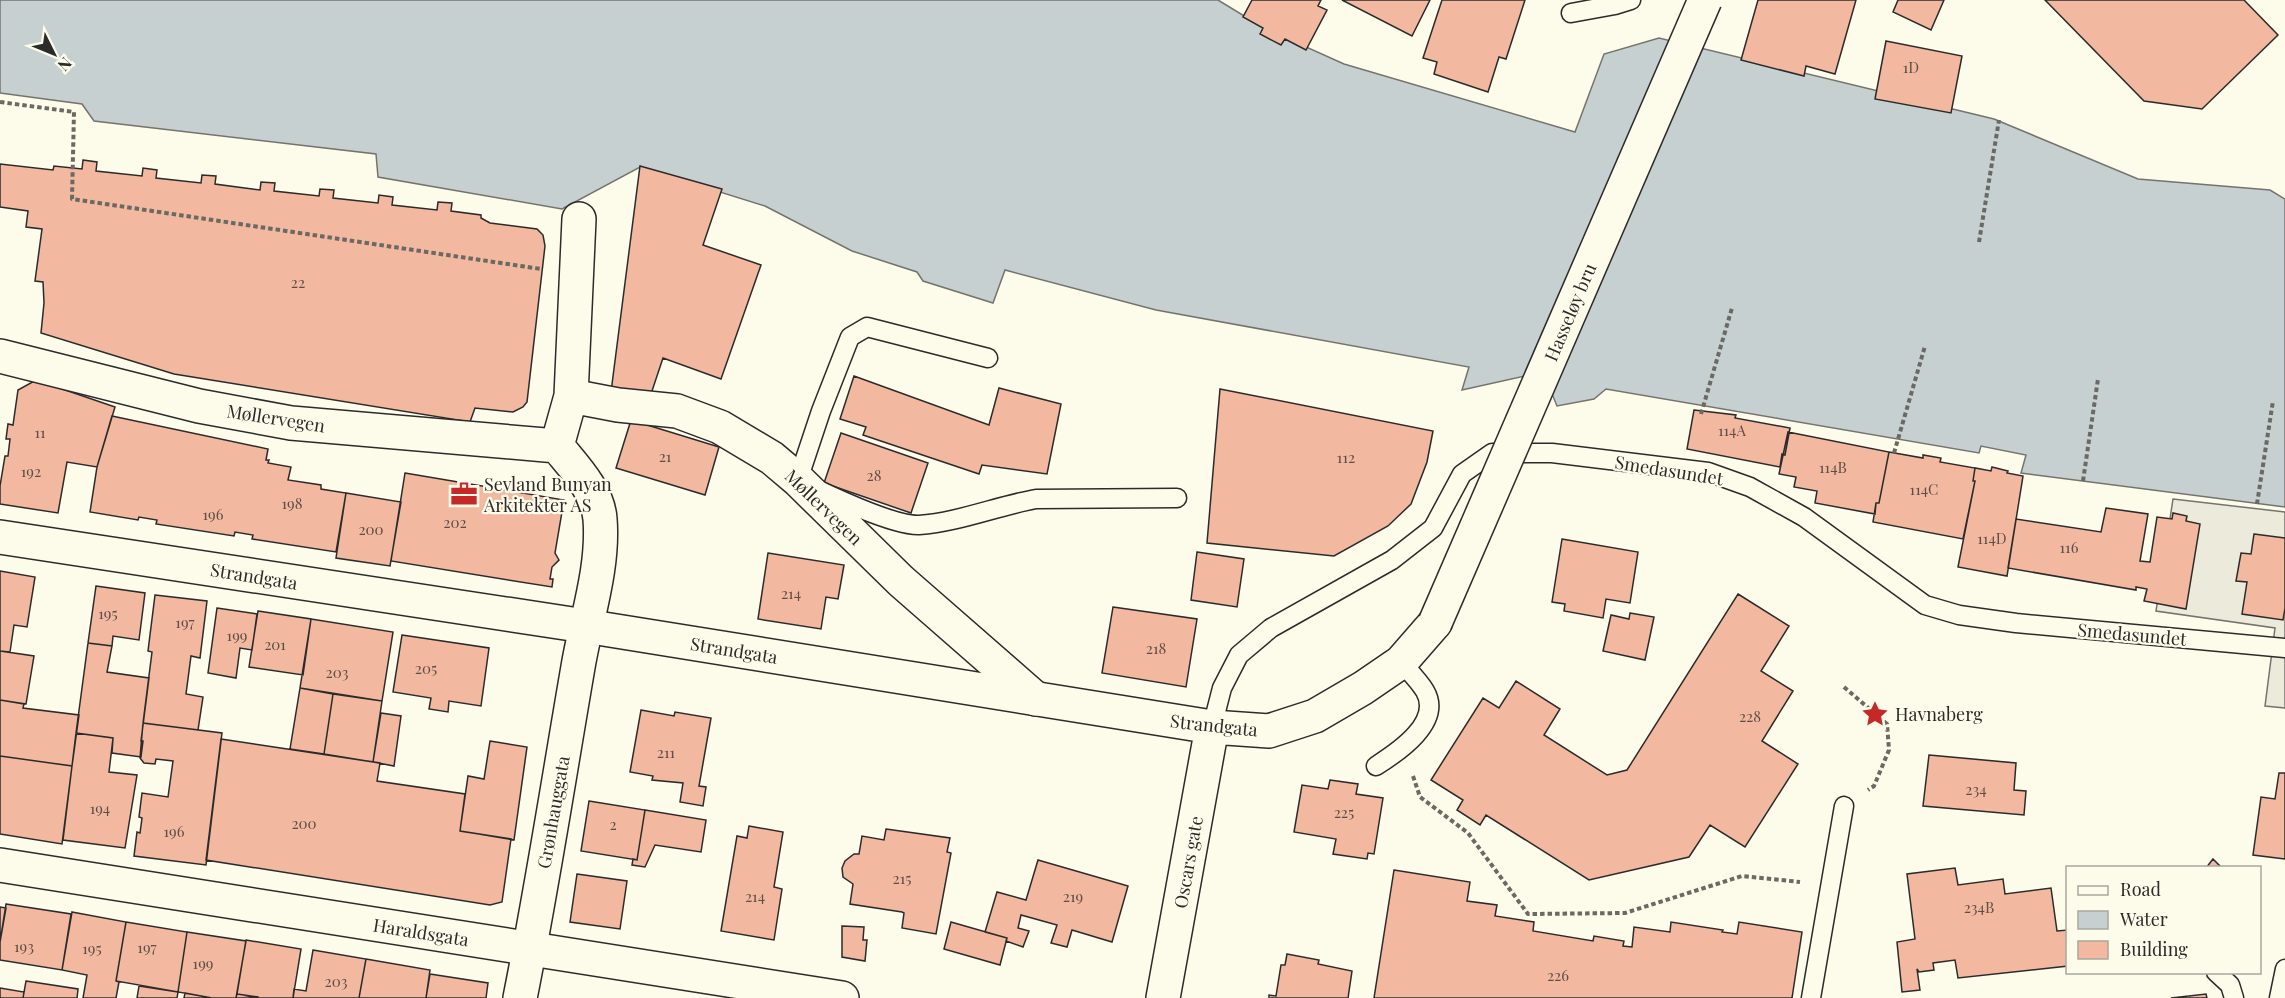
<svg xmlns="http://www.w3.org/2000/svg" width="2285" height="998" font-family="'Playfair Display',serif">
<rect width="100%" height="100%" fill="#fdfbea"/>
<path fill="#eceadb" stroke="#74746e" stroke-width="1.5" d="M 2173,499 L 2285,512 L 2285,708 L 2265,706 L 2275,628 L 2156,611 Z"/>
<path fill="#c7d0d0" stroke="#74746e" stroke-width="1.5" d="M 0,0 L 1218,0 L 1264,28 L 1344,64 L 1575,132 L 1604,54 L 1659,38 L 1994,119 L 2138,179 L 2270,190 L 2285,199 L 2285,507 L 2021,473 L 2026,455 L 1981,446 L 1979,453 L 1606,389 L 1594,399 L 1557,406 L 1543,372 L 1462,390 L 1469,367 L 1156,310 L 1005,270 L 993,303 L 923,281 L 917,272 L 852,251 L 765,206 L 640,167 L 562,209 L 378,177 L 376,154 L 94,121 L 82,104 L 0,93 Z"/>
<path fill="#f2b8a0" stroke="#2b2b2b" stroke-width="1.5" d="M 1252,0 L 1321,0 L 1318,6 L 1327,10 L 1306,50 L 1285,39 L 1281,45 L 1260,34 L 1263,28 L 1243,17 Z
M 1342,0 L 1430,0 L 1412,36 Z
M 1442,0 L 1525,0 L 1506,59 L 1499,57 L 1488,92 L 1434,74 L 1437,62 L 1423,58 Z
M 1758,0 L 1856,0 L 1835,74 L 1806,66 L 1804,76 L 1741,60 Z
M 1898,0 L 1944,0 L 1931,30 L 1893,12 Z
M 2045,0 L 2244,0 L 2278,35 L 2202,109 L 2144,101 Z
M 1886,41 L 1962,56 L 1951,113 L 1875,99 Z
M 83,160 L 97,162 L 96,171 L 142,176 L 143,168 L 157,170 L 156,178 L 201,183 L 202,175 L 216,176 L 215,184 L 260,190 L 261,182 L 275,183 L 274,191 L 319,196 L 320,189 L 334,190 L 333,198 L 378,203 L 379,195 L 393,197 L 392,205 L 437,210 L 438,202 L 452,203 L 451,211 L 481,215 L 481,218 L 490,223 L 537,229 L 543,235 L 545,246 L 527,402 L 523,407 L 513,412 L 475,408 L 470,422 L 174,374 L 41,333 L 44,303 L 43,282 L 35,281 L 42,229 L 26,227 L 28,211 L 0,207 L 0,164 L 53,170 L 54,166 L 82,169 Z
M 640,166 L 722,189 L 703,245 L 761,265 L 721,379 L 663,358 L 650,397 L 611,392 Z
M 854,376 L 989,425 L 999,388 L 1061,404 L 1047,474 L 982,465 L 979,474 L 863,435 L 866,427 L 840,419 Z
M 36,380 L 115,407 L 97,467 L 67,462 L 58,513 L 0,504 L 0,486 L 5,456 L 8,456 L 10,439 L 6,439 L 8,424 L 13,425 L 18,390 Z
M 1220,389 L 1433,431 L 1427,462 L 1411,504 L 1388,526 L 1334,556 L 1207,543 Z
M 1694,410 L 1736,415 L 1735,418 L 1790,428 L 1785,455 L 1782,454 L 1780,467 L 1687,449 Z
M 112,416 L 268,449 L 266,460 L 269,460 L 268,463 L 291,467 L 288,480 L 321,485 L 321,489 L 346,493 L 336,552 L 252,539 L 253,535 L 235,532 L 234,536 L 156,524 L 157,520 L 139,517 L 138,520 L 90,512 L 97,467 Z
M 631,420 L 719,447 L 705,495 L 616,468 Z
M 1788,432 L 1889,452 L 1879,503 L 1876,503 L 1875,514 L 1815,503 L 1817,491 L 1794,487 L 1796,477 L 1779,474 Z
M 841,433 L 928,463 L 911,513 L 824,483 Z
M 1889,452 L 1923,458 L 1923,455 L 1941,458 L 1940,462 L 1975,468 L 1973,481 L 1975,481 L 1963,539 L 1873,522 L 1876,503 L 1879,503 Z
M 1992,467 L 2008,471 L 2007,473 L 2023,476 L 2007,576 L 1958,567 L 1975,481 L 1973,481 L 1975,468 L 1991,471 Z
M 405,473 L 564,500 L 555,553 L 559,560 L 552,567 L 550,579 L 553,579 L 552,587 L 391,561 Z
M 346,493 L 401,502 L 390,566 L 336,558 Z
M 2106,508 L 2148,514 L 2140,561 L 2150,562 L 2157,517 L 2172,519 L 2173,513 L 2187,516 L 2186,521 L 2200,524 L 2186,609 L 2144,601 L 2147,589 L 2136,587 L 2136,590 L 2008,568 L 2016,519 L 2101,532 Z
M 2254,534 L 2285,538 L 2285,608 L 2283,620 L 2242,614 L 2247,582 L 2236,581 L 2241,553 L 2251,554 Z
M 1562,539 L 1638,552 L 1630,603 L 1606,599 L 1603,618 L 1564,611 L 1565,604 L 1552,602 Z
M 1197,552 L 1244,559 L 1237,607 L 1191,600 Z
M 768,553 L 844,565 L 838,599 L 826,597 L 821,629 L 758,619 Z
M 0,571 L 35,577 L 27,627 L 14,625 L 10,652 L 0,651 Z
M 96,586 L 145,593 L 139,640 L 113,636 L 112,646 L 88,643 Z
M 1738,594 L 1789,626 L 1761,671 L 1793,691 L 1762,741 L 1798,764 L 1745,847 L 1710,825 L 1689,857 L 1589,880 L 1486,815 L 1480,825 L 1457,810 L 1463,800 L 1431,780 L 1483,698 L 1499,708 L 1516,681 L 1560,709 L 1544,735 L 1607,775 L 1627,770 Z
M 155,595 L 207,601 L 200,658 L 191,656 L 186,694 L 203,697 L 198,730 L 143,723 L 152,652 L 148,651 Z
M 1113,607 L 1197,619 L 1186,687 L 1102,673 Z
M 217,608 L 257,614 L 252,650 L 240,648 L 236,678 L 208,673 Z
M 258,611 L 311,619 L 303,675 L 249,667 Z
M 1630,613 L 1654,617 L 1645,660 L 1603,651 L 1611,615 L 1629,619 Z
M 311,619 L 393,632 L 382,701 L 300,688 Z
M 402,635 L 489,648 L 481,706 L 449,701 L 448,712 L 429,709 L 431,698 L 393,692 Z
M 88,643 L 112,646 L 107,672 L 149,678 L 141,741 L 143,741 L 141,757 L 112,753 L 113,738 L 76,733 Z
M 0,651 L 34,656 L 26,704 L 0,700 Z
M 300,688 L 333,694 L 324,754 L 290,749 Z
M 333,694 L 382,701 L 373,762 L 324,754 Z
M 0,700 L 24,704 L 23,708 L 79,715 L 72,766 L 0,756 Z
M 641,710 L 674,716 L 675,712 L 711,718 L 699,786 L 706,787 L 703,806 L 680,802 L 683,783 L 652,780 L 653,776 L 630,772 Z
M 381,713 L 401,716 L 394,766 L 373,762 Z
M 143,723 L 222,733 L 206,865 L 134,856 L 137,832 L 140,833 L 142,818 L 139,817 L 142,793 L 168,797 L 173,761 L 156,759 L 155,764 L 144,763 L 140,758 Z
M 76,733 L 113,738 L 109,772 L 137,775 L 125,848 L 63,840 Z
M 221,739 L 380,763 L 377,781 L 465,794 L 460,831 L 511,839 L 502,902 L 490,905 L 206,860 Z
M 490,741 L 527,747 L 514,840 L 460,831 L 468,776 L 484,779 Z
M 1929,755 L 2016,763 L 2014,790 L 2026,791 L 2024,815 L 1923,806 Z
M 0,756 L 72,766 L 62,844 L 0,834 Z
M 2279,773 L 2285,773 L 2285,859 L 2253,855 L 2261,797 L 2275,799 Z
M 1330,780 L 1358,784 L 1356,794 L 1383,798 L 1374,854 L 1368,853 L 1367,859 L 1333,854 L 1336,839 L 1294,832 L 1302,785 L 1328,789 Z
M 589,801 L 645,810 L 637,860 L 581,851 Z
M 645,810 L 706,820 L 701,852 L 655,845 L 645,867 L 632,865 L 633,859 L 637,860 Z
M 749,826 L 783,832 L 774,887 L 782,889 L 774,940 L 721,931 L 737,836 L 747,838 Z
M 886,829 L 950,838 L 947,852 L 951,853 L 936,934 L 902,928 L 904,913 L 902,912 L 850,904 L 853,884 L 843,877 L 842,868 L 845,861 L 854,854 L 859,854 L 862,836 L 884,840 Z
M 2213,859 L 2222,868 L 2206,868 Z
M 1038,860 L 1128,886 L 1112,942 L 1072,930 L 1067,947 L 1051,943 L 1057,925 L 1021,915 L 1018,928 L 1029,931 L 1023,947 L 1006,941 L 1007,938 L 985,932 L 997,892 L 1026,900 Z
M 1955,868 L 1958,885 L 2003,879 L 2005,894 L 2051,888 L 2057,931 L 2068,930 L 2068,966 L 1958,978 L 1955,960 L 1933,963 L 1934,970 L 1919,972 L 1917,969 L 1920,990 L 1902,992 L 1897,942 L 1915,939 L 1907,874 Z
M 1394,870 L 1470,882 L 1467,901 L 1497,905 L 1495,916 L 1534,922 L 1533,931 L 1593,941 L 1594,936 L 1624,941 L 1623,946 L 1632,947 L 1634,927 L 1670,932 L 1671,922 L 1723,930 L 1722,932 L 1737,934 L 1739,922 L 1802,932 L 1792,998 L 1374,998 Z
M 577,874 L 627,881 L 620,929 L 570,922 Z
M 6,904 L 71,914 L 62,970 L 0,960 L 0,942 Z
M 0,907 L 6,908 L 0,942 Z
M 72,912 L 126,922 L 116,981 L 119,982 L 116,998 L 83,998 L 87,975 L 62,970 Z
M 126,922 L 187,932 L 178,992 L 116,981 Z
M 951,922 L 1007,938 L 1000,965 L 944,949 Z
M 842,926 L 864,927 L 863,940 L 867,940 L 865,961 L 842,957 Z
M 187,932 L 246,941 L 236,998 L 212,998 L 178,992 Z
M 246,940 L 301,949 L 293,998 L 258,998 L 237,994 Z
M 313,950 L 366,959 L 359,998 L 293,998 L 294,989 L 306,991 Z
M 1287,954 L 1319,960 L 1318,964 L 1352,971 L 1348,998 L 1269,998 L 1269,995 L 1276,996 L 1281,965 L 1285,965 Z
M 366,959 L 430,970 L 426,998 L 359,998 Z
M 430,974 L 488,983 L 486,998 L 426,998 Z
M 26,981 L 78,989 L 77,998 L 23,998 Z
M 139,986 L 178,992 L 177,998 L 137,998 Z
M 0,988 L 24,992 L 23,998 L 0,998 Z
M 185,993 L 212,998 L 184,998 Z
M 237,994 L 258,997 L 258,998 L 236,998 Z
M 2206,994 L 2207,998 L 2171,998 Z"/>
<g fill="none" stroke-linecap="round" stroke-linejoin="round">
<defs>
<path id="service" d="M 1571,13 L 1615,5 L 1631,0
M 988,358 L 867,327 L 850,337 L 821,411 L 798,480 C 824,493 893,526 919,525 C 959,522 997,506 1036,499 L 1177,498
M 1212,727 L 1222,688 L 1239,655 L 1271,628 L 1392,560 L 1433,528 L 1462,474 L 1492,453 L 1552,453 L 1708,472 L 1750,487 L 1804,517 L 1925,605 L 1959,615 L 2016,623 L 2285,648
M 1376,766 C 1398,752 1443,722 1425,691 C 1419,681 1409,671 1401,662
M 2216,972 L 2230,985 L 2234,998
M 1811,998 L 1844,806
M 2279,998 L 2285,969"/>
<path id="minor" d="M 0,356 L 199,406 L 291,423 L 557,446 L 571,396 L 579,219
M 571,396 L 618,405 L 677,411 L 720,427 L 772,458 L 798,480 L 901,581 L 1036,699
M 520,998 C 542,888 559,777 578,667 C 586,619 604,568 600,519 C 598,491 574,467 557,446"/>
<path id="tertiary" d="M 0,537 L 585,626 L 1212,727 L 1269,731 L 1315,716 L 1363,688 L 1401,662 L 1435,623
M 0,865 L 842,998
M 1163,998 L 1212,727"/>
</defs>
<use href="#service" stroke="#2b2b2b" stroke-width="21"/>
<use href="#minor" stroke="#2b2b2b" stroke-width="36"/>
<use href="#tertiary" stroke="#2b2b2b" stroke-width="36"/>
<path stroke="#6a6964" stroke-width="4" stroke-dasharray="4.5 3" stroke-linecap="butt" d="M 0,102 L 74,112 L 72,199 L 541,269
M 1979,242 L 1999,120
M 1701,414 L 1732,308
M 1894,453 L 1925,346
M 2083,481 L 2098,379
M 2257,504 L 2273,401
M 1844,687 L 1887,724 L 1889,750 L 1874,786 L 1868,790
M 1413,776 L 1420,797 L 1468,833 L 1528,914 L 1625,913 L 1742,876 L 1800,882"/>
<use href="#service" stroke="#fdfbea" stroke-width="18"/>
<use href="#minor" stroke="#fdfbea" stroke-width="33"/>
<use href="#tertiary" stroke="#fdfbea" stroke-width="33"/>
<defs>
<path id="tertiary-bridge" d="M 1435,623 L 1705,0"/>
</defs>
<use href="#tertiary-bridge" stroke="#2b2b2b" stroke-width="36" stroke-linecap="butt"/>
<use href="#tertiary-bridge" stroke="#fdfbea" stroke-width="33"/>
</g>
<defs>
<symbol id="office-bare" viewBox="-9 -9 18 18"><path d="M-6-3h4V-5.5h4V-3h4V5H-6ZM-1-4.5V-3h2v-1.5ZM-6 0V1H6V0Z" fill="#c62828" stroke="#fdfbea" stroke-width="2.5" paint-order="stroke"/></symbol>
<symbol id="sight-bare" viewBox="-9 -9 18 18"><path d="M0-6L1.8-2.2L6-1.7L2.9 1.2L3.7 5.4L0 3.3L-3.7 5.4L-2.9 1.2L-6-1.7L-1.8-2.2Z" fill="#c62828" stroke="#fdfbea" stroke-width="2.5" paint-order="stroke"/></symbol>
</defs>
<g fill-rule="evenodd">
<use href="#office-bare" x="445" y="475" width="38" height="38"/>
<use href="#sight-bare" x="1856" y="695" width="38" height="38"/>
</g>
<g text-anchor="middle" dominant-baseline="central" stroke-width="4.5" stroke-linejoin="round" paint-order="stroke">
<g font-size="15" fill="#5d4e48">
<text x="1911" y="67">1D</text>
<text x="298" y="282">22</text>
<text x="1732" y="430">114A</text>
<text x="40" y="432">11</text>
<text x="665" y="456">21</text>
<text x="1346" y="457">112</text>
<text x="1833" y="467">114B</text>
<text x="31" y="471">192</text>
<text x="874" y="475">28</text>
<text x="1924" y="489">114C</text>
<text x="292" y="503">198</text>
<text x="213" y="514">196</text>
<text x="455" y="522">202</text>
<text x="371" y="529">200</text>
<text x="1992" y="538">114D</text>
<text x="2069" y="547">116</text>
<text x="791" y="593">214</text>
<text x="108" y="613">195</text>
<text x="185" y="622">197</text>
<text x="237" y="635">199</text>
<text x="275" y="644">201</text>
<text x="1156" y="648">218</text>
<text x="426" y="668">205</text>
<text x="337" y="672">203</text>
<text x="1750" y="716">228</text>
<text x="666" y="752">211</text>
<text x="1976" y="789">234</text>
<text x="100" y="808">194</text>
<text x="1344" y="812">225</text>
<text x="304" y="823">200</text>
<text x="613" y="824">2</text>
<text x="174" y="831">196</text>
<text x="902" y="878">215</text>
<text x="755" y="896">214</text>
<text x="1073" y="896">219</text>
<text x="1979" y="907">234B</text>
<text x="24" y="946">193</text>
<text x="147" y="947">197</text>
<text x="92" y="948">195</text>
<text x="203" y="963">199</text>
<text x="1558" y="975">226</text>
<text x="336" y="981">203</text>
</g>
<g font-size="18" fill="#2b2b2b" stroke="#fdfbea">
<text transform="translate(1570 312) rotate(-67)">Hasseløy bru</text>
<text transform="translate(276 418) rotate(9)">Møllervegen</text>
<text transform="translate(1669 470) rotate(9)">Smedasundet</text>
<text transform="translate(824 507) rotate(44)">Møllervegen</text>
<text transform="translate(254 576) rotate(9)">Strandgata</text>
<text transform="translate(2132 634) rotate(5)">Smedasundet</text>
<text transform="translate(734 650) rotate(9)">Strandgata</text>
<text transform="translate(1214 725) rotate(6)">Strandgata</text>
<text transform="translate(553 812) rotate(-80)">Grønhauggata</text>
<text transform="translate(1188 862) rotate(-80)">Oscars gate</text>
<text transform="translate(421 932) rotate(9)">Haraldsgata</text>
</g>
<g font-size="18" fill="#2b2b2b" stroke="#fdfbea" text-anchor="start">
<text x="484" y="484">Sevland Bunyan<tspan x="484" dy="21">Arkitekter AS</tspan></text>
<text x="1895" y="714">Havnaberg</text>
</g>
</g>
<rect x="2066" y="866" width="195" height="108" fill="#fdfbea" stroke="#a9a89e" stroke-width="1.5"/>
<rect x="2078" y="886" width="30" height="9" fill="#fdfbea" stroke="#a9a89e" stroke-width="1.5"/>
<text x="2120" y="896" font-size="18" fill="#2b2b2b">Road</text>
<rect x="2078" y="911" width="30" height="18" fill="#c7d0d0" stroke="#a9a89e" stroke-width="1.5"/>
<text x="2120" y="926" font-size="18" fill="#2b2b2b">Water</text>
<rect x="2078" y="941" width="30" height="18" fill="#f2b8a0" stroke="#a9a89e" stroke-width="1.5"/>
<text x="2120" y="956" font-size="18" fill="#2b2b2b">Building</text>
<g transform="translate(54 54) rotate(133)" stroke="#fdfbea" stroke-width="4.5" paint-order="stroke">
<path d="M0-4.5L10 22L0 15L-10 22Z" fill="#2b2b2b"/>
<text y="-9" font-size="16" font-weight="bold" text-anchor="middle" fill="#2b2b2b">N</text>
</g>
</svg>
